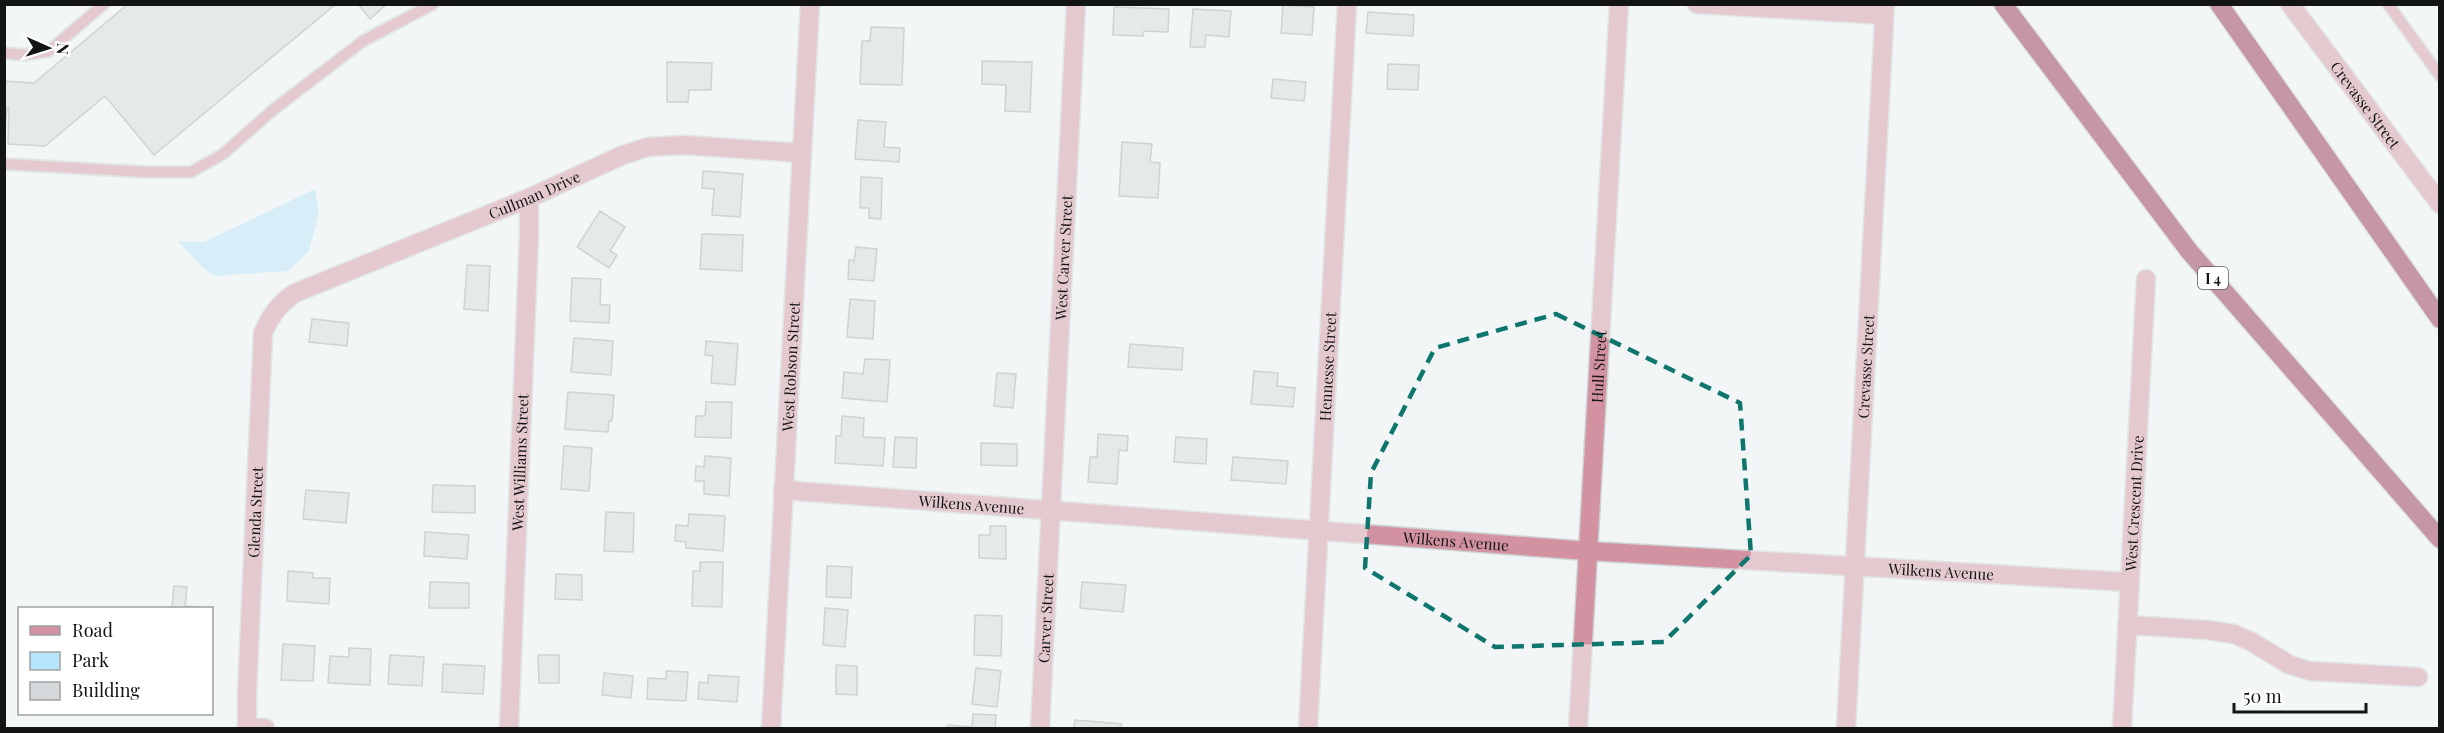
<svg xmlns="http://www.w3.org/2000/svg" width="2444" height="733" font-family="'Playfair Display',serif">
<rect width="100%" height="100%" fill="#f2f5f6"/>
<path fill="#b7e4fd" d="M 315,189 L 319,213 L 309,251 L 288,271 L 214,276 L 202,267 L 178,241 L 204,242 Z"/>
<path fill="#d6d9db" stroke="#a5a8a9" stroke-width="1.5" d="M 128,4 L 336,4 L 154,155 L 105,96 L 45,146 L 8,144 L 9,108 L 7,108 L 4,145 L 4,81 L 34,83 Z
M 358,4 L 387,4 L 370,19 Z
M 1283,5 L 1314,7 L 1312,35 L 1281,33 Z
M 1114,7 L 1169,9 L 1168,32 L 1144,31 L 1143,36 L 1113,35 Z
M 1193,9 L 1231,11 L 1229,37 L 1206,35 L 1205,47 L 1190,47 Z
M 1368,12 L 1414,15 L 1413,36 L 1366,33 Z
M 871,27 L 904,28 L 902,85 L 860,84 L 862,41 L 870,41 Z
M 982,61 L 1032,62 L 1030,112 L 1005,111 L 1006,85 L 982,84 Z
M 667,62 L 712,63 L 711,90 L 689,90 L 688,102 L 667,102 Z
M 1388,64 L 1419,65 L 1418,90 L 1387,89 Z
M 1273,79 L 1306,82 L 1304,101 L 1271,98 Z
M 858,120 L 886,122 L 884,147 L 900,148 L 899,162 L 855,159 Z
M 1122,142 L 1152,144 L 1150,162 L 1160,163 L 1158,198 L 1119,196 Z
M 703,171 L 743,174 L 740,217 L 712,215 L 714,189 L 702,188 Z
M 861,177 L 882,178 L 881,219 L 869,218 L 869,208 L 860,208 Z
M 600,211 L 625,227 L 610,251 L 617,255 L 609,268 L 577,247 Z
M 702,234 L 743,235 L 742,271 L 700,269 Z
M 856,247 L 877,249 L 874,281 L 848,279 L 849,260 L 854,261 Z
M 467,265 L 490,266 L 488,311 L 464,309 Z
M 572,278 L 601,279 L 600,305 L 610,305 L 609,323 L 570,321 Z
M 850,299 L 875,301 L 873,339 L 847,337 Z
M 312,319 L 349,323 L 347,346 L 309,342 Z
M 574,338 L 613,341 L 611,375 L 571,372 Z
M 706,341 L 738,344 L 735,385 L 711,383 L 713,356 L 705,355 Z
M 1130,344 L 1183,348 L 1182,370 L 1128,367 Z
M 865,359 L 890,360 L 887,402 L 842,398 L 844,372 L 863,374 Z
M 1254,371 L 1278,373 L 1277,386 L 1295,388 L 1293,407 L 1251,404 Z
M 997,373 L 1016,374 L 1013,408 L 994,406 Z
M 568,392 L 614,395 L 612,421 L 609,421 L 608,432 L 565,429 Z
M 706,402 L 732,402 L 731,438 L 695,437 L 696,416 L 705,416 Z
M 842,416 L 864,418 L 863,437 L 885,438 L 883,466 L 835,463 L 836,436 L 841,436 Z
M 1098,434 L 1128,436 L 1127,451 L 1119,450 L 1117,484 L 1088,482 L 1090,457 L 1097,457 Z
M 895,437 L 917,438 L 916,468 L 893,467 Z
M 1176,437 L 1207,439 L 1206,464 L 1174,462 Z
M 981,443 L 1017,444 L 1017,466 L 981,465 Z
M 564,446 L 592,448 L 589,491 L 561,489 Z
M 705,456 L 731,458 L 729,496 L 704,494 L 704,481 L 695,481 L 696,466 L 704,467 Z
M 1233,457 L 1288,461 L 1286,484 L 1231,480 Z
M 433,485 L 475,486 L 475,513 L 432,512 Z
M 306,490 L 349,493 L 346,523 L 303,519 Z
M 606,512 L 634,513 L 633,552 L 604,551 Z
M 689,514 L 725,516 L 723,551 L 686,548 L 686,542 L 675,541 L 676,525 L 688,526 Z
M 990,526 L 1006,526 L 1006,559 L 979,558 L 979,535 L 990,535 Z
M 425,532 L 469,535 L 467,559 L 424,556 Z
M 700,562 L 723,562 L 722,607 L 692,606 L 693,571 L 700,571 Z
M 827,566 L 852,567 L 851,598 L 826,597 Z
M 288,571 L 313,573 L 313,578 L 330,578 L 329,604 L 287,601 Z
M 556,574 L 582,575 L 582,600 L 555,599 Z
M 430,582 L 469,583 L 469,608 L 429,608 Z
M 1082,582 L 1126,585 L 1123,612 L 1080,608 Z
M 174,586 L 187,587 L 185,606 L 207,608 L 172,608 Z
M 825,608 L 848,610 L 845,647 L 823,645 Z
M 975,615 L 1002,616 L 1001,656 L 974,655 Z
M 283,644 L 315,646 L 313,681 L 281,680 Z
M 349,648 L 371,649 L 370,685 L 328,683 L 330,656 L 349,657 Z
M 390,655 L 424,657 L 422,686 L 388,684 Z
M 538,655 L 559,655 L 559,683 L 539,683 Z
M 443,664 L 485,666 L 483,694 L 442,692 Z
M 836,665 L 857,666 L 857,695 L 836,694 Z
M 976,668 L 1001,671 L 997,707 L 972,704 Z
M 666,671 L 688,672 L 686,701 L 647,699 L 648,678 L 666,679 Z
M 604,673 L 633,676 L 631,698 L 602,695 Z
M 708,675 L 739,677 L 737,702 L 698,699 L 699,682 L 708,683 Z
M 973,714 L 996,715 L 995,728 L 948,728 L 948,725 L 972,727 Z
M 1075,720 L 1122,724 L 1121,728 L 1074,728 Z"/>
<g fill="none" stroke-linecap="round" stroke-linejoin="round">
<defs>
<path id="lane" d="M 2388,4 L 2440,76
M 4,53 L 25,55 L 49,51 L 104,4
M 4,164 L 146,172 L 191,172 L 223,154 L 273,110 L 363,41 L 433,4"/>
<g id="street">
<path d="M 1697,4 L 1884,15"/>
<path id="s1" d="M 2290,4 L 2440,204"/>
<path id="s2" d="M 783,490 L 1588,551 L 2129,582"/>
<path d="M 2127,625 L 2208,630 L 2234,634 L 2250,641 L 2290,665 L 2310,671 L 2418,677"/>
<path id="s3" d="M 265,728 L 247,728 L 247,694 L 263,333 C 271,315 279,304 295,293 L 529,198 L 623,155 L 648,147 L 684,145 L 801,153"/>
<path id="s4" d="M 509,728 L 529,236 L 529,198"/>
<path id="s5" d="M 771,728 L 810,4"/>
<path id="s6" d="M 1040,728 L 1076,4"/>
<path id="s7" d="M 1308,728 L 1347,4"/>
<path id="s8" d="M 1578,728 L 1619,4"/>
<path id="s9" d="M 1846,728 L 1885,4"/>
<path id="s10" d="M 2122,728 L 2146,279"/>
</g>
<path id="highway" d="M 2003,4 L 2189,251 L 2440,539
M 2219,4 L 2440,319"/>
</defs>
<use href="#lane" stroke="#ced1d2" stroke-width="14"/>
<use href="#street" stroke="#ced1d2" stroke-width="21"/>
<use href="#highway" stroke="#ced1d2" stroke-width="21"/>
<use href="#lane" stroke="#d392a1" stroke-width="10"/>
<use href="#street" stroke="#d392a1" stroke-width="18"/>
<use href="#highway" stroke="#8d2347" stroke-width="18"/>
</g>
<path d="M0 0H2444V733H0ZM 1556,314 L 1740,403 L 1751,555 L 1664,642 L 1495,647 L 1365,568 L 1371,473 L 1435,348 Z" fill="#f2f5f6" fill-opacity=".55" fill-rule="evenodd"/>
<path fill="none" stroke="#0f766e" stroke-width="4.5" stroke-dasharray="12 8" stroke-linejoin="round" d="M 1556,314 L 1740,403 L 1751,555 L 1664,642 L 1495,647 L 1365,568 L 1371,473 L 1435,348 Z"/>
<g text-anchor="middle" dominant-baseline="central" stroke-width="6" stroke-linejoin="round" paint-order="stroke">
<rect fill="#fff" stroke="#5a5a5a" stroke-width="1.5" x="2198" y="267" width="30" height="22" rx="4.5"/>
<g font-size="14" font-weight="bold" fill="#131414">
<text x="2213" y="278">I 4</text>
</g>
<g font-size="15" fill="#131414" stroke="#fff">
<text stroke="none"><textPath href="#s1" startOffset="126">Crevasse Street</textPath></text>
<text stroke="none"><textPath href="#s3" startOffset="724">Cullman Drive</textPath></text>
<text stroke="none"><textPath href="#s6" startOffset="471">West Carver Street</textPath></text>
<text stroke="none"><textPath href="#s5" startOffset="362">West Robson Street</textPath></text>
<text stroke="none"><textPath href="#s7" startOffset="362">Hennesse Street</textPath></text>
<text stroke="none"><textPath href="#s9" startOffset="362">Crevasse Street</textPath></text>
<text stroke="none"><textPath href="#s8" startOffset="362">Hull Street</textPath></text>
<text stroke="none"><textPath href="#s4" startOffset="266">West Williams Street</textPath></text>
<text stroke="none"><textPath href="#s2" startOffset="189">Wilkens Avenue</textPath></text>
<text stroke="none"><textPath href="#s10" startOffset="225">West Crescent Drive</textPath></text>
<text stroke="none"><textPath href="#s3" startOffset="234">Glenda Street</textPath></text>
<text stroke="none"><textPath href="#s2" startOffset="675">Wilkens Avenue</textPath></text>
<text stroke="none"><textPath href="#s2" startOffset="1161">Wilkens Avenue</textPath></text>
<text stroke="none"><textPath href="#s6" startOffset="110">Carver Street</textPath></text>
</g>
</g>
<rect width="2444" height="733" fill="none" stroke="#131414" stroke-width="12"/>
<rect x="18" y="607" width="195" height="108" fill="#ffffff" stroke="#a1a1a1" stroke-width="1.5"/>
<rect x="30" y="626" width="30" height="9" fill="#d392a1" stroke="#a1a1a1" stroke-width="1.5"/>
<text x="72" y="637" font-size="18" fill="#131414">Road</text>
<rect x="30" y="652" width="30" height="18" fill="#b7e4fd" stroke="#a1a1a1" stroke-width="1.5"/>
<text x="72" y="667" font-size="18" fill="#131414">Park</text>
<rect x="30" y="682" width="30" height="18" fill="#d6d9db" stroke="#a1a1a1" stroke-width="1.5"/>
<text x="72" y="697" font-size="18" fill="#131414">Building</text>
<g transform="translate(48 48) rotate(93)" stroke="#ffffff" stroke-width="4.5" paint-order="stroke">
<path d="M0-4.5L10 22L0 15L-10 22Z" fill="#131414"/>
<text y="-9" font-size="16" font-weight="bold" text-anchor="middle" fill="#131414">N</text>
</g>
<path d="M2234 703v9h132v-9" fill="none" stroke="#131414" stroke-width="3"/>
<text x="2243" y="703" font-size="18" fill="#131414" stroke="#ffffff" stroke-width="4.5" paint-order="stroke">50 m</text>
</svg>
